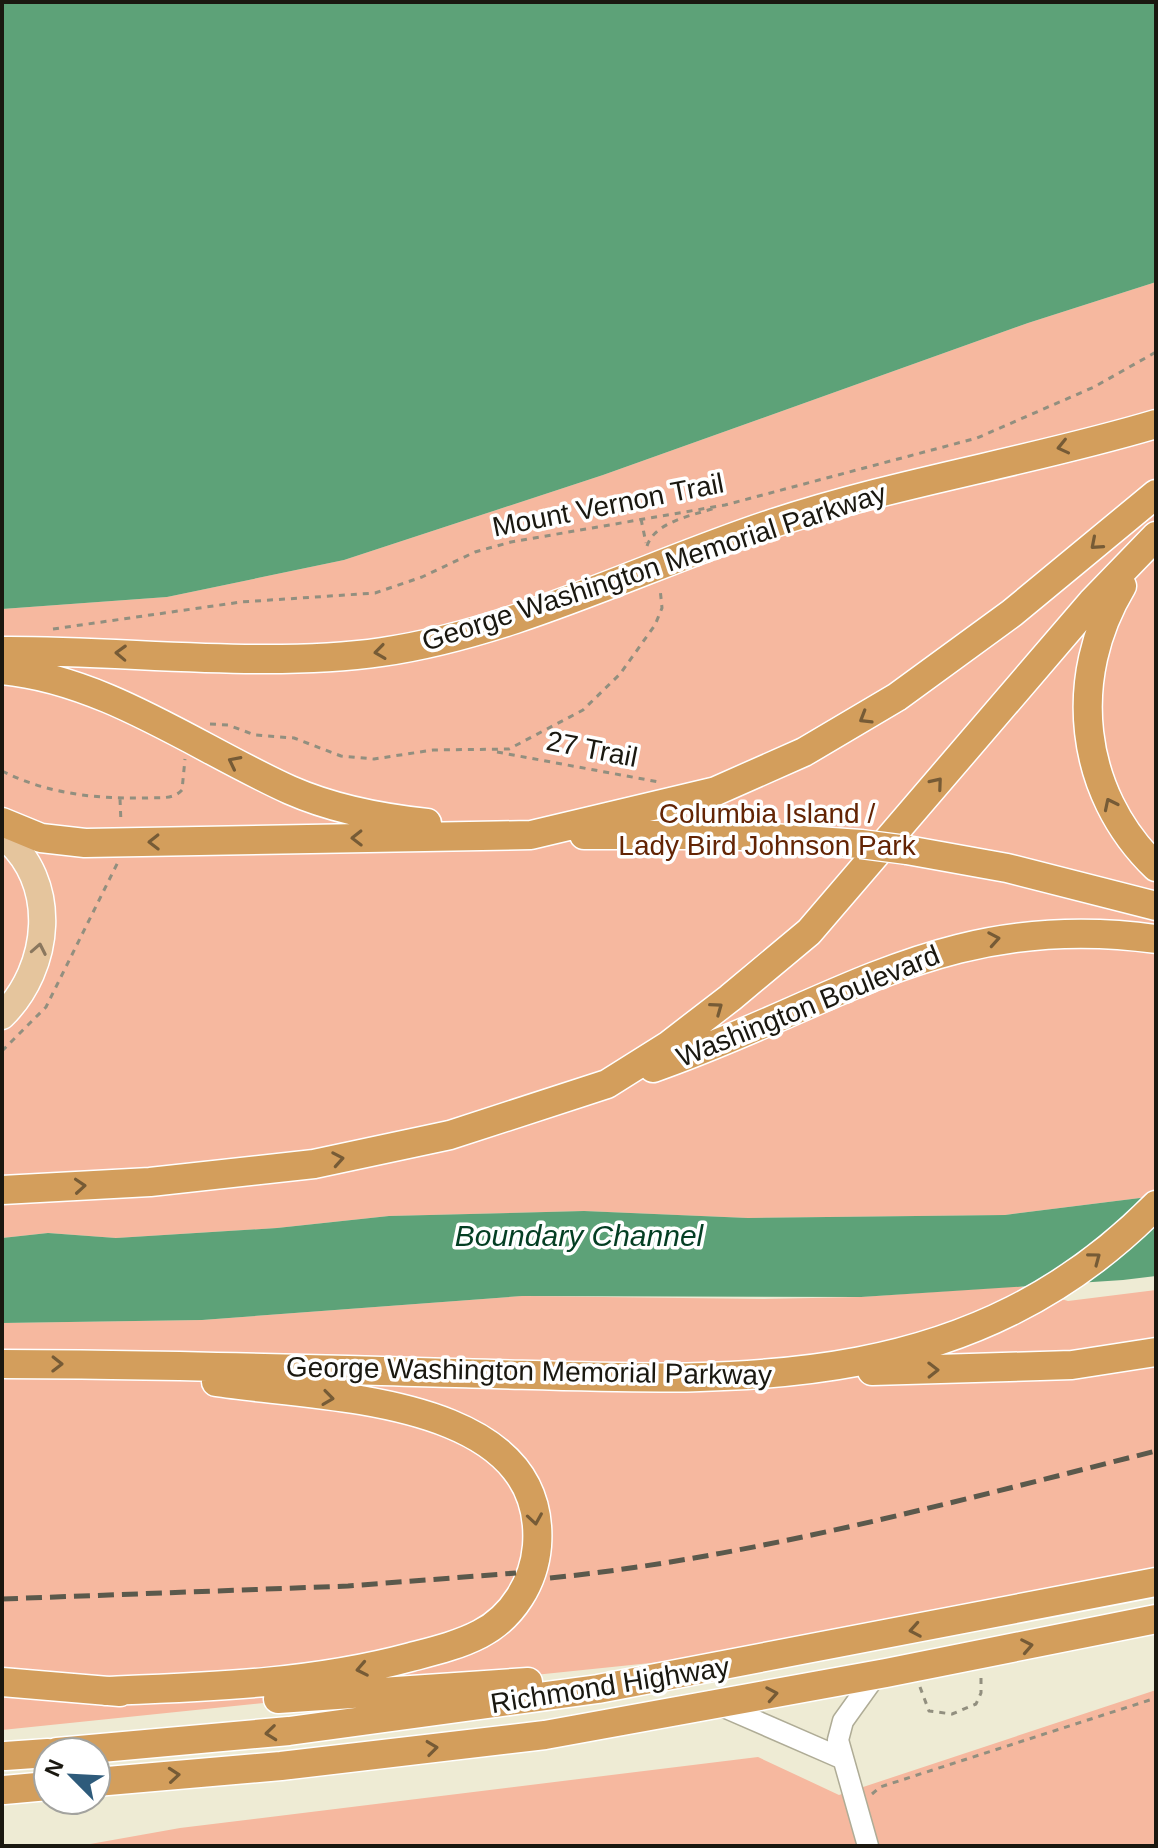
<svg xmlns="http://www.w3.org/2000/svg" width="1158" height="1848" font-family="Arial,sans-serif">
<rect width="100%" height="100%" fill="#eeebd4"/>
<path fill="#f6b89f" d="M 1156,282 L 1156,1196 L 1005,1215 L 748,1218 L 584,1211 L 389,1216 L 277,1228 L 116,1238 L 48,1233 L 2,1238 L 2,609 L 167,597 L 344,560 L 603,475 L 1028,323 Z
M 1018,1286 L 1068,1301 L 1156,1290 L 1156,1574 L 844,1643 L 2,1730 L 2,1323 L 202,1320 L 522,1296 L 763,1299 L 861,1297 Z
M 1156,1690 L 1156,1846 L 79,1846 L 180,1828 L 758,1757 L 839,1795 Z"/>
<path fill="#5da278" d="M 2,2 L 1156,2 L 1156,282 L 1028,323 L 603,475 L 344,560 L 167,597 L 2,609 Z
M 1156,1196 L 1156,1276 L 1123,1280 L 861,1297 L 522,1296 L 202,1320 L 2,1323 L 2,1238 L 48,1233 L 116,1238 L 277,1228 L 389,1216 L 584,1211 L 748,1218 L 1005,1215 Z"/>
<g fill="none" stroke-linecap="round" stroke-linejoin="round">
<defs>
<path id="minor" d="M 717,1704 L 841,1758
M 868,1846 L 838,1740 L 843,1721 L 876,1675"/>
<path id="major" d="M 2,835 C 60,881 51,968 2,1016"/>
<path id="highway" d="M 1122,586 C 1067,677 1078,792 1156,867
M 2,651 C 124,650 262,669 382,652 C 514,633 644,566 771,524 C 897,482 1029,462 1156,424
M 2,670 C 106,680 197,748 290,790 C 333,809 380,818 427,823
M 2,822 L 41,838 L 85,843 L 531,835 L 716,791 L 804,752 L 897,697 L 1012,613 L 1156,494
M 584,835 L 726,835 L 861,844
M 907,850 L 1007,868 L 1156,906
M 653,1068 C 837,1004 946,910 1156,939
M 2,1190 L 150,1182 L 314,1164 L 450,1135 L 607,1084 L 669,1045 L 730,998 L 809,932 L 1092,602 L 1156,536
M 2,1364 C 153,1364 305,1369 456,1373 C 713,1379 958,1406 1156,1205
M 872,1371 L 1072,1365 L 1156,1352
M 2,1682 L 120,1692
M 105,1691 C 208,1687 311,1684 411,1657 C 434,1651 459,1645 480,1634 C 513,1617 534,1582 537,1546 C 548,1394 317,1398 216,1382
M 278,1699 L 528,1682
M 57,1752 L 289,1731 L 598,1689 L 1156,1582
M 5,1756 L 48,1753
M 96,1782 L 281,1766 L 545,1735 L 886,1673 L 1156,1619
M 4,1790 L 48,1786"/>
</defs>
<use href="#minor" stroke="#afac96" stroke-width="23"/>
<use href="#major" stroke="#fff" stroke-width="29"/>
<use href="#highway" stroke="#fff" stroke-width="31"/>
<path stroke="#928f7f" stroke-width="3" stroke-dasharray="6 6" stroke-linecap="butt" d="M 641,519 L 646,543
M 647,546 C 655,521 695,515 718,507
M 53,629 L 241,602 L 375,593 L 422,577 L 475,552 L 511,542 L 725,505 L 977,438 L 1094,387 L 1156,352
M 210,724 L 228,725 L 255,735 L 294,738 L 341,756 L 374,759 L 433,750 L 509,749 L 583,710 L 620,674 L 655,625 L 662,608 L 660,588
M 497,752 L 659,782
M 2,771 C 48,794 96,799 147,798 C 160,797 173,800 182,790 L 185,759
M 120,799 L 121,823
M 2,1051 L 46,1007 L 118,862
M 920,1687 L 929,1711 L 952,1714 L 976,1704 L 981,1693 L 981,1677
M 872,1794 L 880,1787 L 1156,1698"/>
<use href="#minor" stroke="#fff" stroke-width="20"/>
<use href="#major" stroke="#e5c59d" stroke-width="26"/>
<use href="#highway" stroke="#d39e5c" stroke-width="28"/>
<path stroke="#5b594c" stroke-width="5" stroke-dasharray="16 8" stroke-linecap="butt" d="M 550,1578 C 756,1557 956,1501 1156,1451
M 2,1599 L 348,1586 L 516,1573"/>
<defs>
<path id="highway-bridge" d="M 861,844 L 907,850"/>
</defs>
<use href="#highway-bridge" stroke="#fff" stroke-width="31" stroke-linecap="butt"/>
<use href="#highway-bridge" stroke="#d39e5c" stroke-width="28"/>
</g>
<defs><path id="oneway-chevron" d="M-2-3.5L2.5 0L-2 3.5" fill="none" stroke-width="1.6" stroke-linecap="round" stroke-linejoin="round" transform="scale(2)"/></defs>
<g stroke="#765b36">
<use href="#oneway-chevron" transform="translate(1063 447) rotate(167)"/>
<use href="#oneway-chevron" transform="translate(1096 544) rotate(139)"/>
<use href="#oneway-chevron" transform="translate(380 652) rotate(172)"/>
<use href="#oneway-chevron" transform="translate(121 653) rotate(-178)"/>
<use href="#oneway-chevron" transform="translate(865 718) rotate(149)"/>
<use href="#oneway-chevron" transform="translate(234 762) rotate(-153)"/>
<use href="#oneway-chevron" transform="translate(937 783) rotate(-50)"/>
<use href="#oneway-chevron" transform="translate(1110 804) rotate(-116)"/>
<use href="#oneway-chevron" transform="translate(357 838) rotate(179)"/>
<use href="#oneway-chevron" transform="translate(154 842) rotate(179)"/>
<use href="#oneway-chevron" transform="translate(994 939) rotate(-10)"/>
<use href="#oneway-chevron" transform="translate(717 1008) rotate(-36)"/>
<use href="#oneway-chevron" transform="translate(338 1159) rotate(-10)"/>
<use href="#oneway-chevron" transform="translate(80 1186) rotate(-4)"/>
<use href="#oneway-chevron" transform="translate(1095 1258) rotate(-37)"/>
<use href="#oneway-chevron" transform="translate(57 1364) rotate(1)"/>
<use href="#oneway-chevron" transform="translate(933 1370) rotate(-1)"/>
<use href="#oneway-chevron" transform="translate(328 1398) rotate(8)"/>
<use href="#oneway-chevron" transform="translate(535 1519) rotate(81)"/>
<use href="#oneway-chevron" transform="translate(915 1630) rotate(170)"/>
<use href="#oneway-chevron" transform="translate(1027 1646) rotate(-11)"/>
<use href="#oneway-chevron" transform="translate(362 1669) rotate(169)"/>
<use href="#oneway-chevron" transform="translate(772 1694) rotate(-10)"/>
<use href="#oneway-chevron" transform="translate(271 1733) rotate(174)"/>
<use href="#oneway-chevron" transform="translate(432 1748) rotate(-7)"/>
<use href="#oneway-chevron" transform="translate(174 1775) rotate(-5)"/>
</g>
<use stroke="#8a775e" href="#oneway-chevron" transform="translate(39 949) rotate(-79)"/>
<g text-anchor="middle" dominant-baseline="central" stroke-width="7" stroke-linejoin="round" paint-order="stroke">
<g font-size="28" fill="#1a1810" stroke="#fff">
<text transform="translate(608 505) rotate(-11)">Mount Vernon Trail</text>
<text transform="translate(654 567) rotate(-18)">George Washington Memorial Parkway</text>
<text transform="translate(592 749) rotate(11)">27 Trail</text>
<text transform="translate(808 1006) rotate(-22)">Washington Boulevard</text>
<text transform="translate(529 1371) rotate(1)">George Washington Memorial Parkway</text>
<text transform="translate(610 1685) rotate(-9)">Richmond Highway</text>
</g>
<g font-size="28" fill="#632404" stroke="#fff">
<text x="767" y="813">Columbia Island /<tspan x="767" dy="32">Lady Bird Johnson Park</tspan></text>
</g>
<g font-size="30" font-style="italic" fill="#043e23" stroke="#fff">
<text x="579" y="1235">Boundary Channel</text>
</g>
</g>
<rect width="1158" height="1848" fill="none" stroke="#1a1810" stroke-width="8"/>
<g transform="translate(72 1776) rotate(294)"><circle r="38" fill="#ffffff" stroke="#a3a39f" stroke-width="2"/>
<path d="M0-6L14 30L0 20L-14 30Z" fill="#2e5b7b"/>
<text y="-12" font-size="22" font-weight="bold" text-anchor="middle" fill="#1a1810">N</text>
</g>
</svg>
